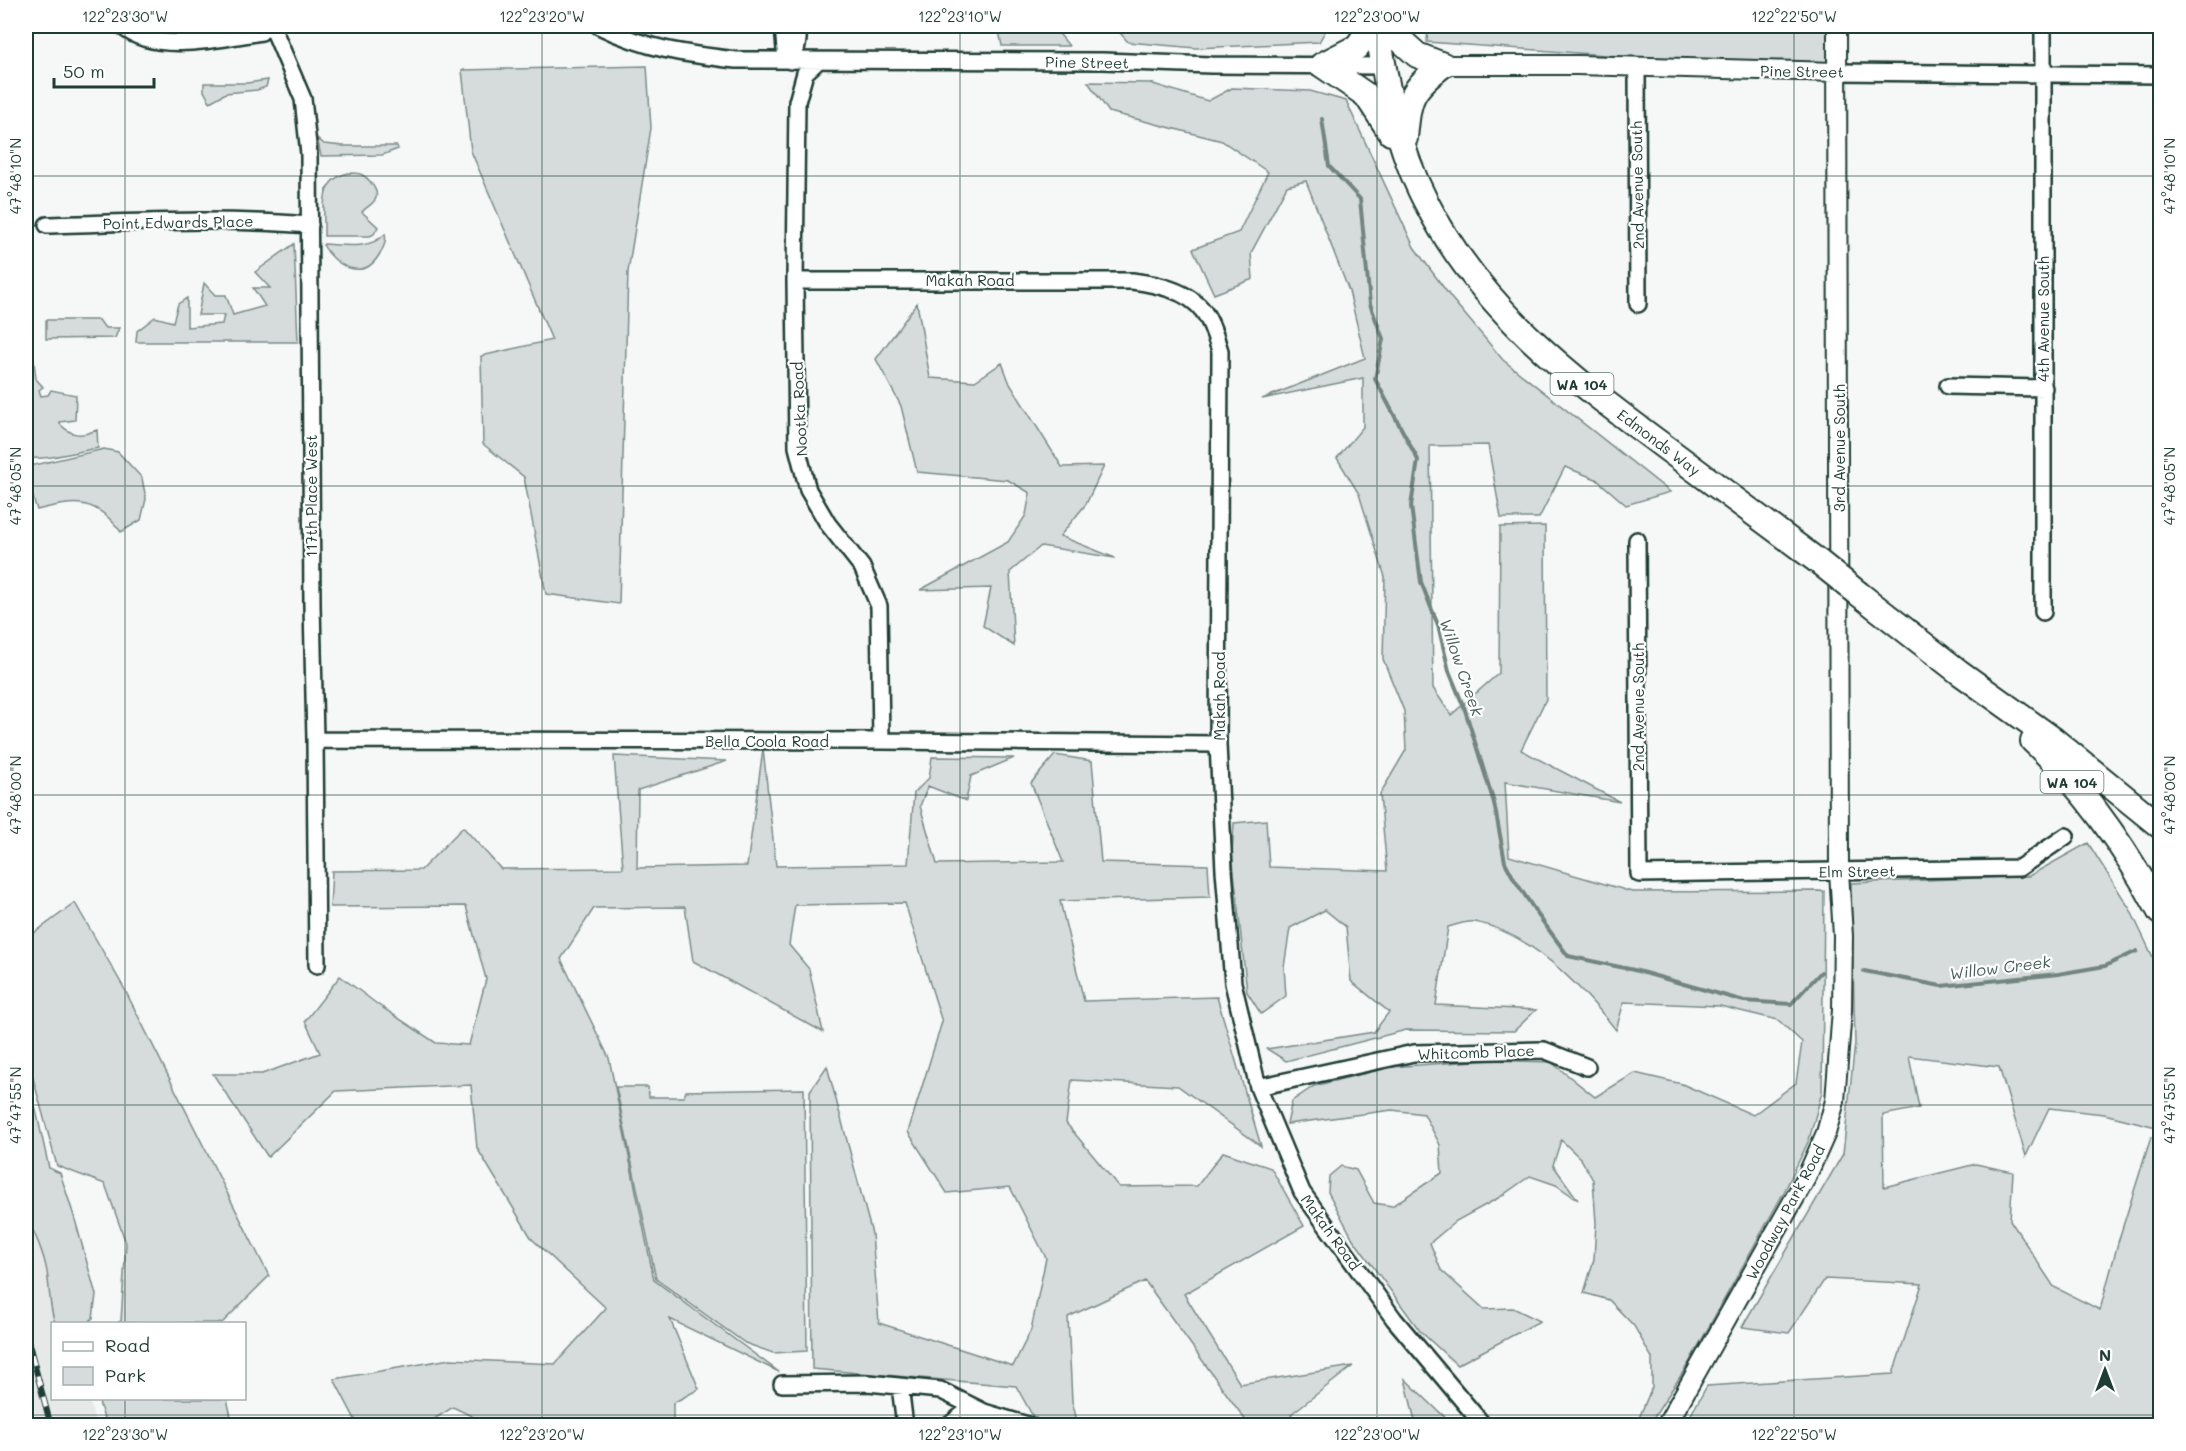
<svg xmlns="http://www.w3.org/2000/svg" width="2186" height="1451" font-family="Mali,sans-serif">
<rect width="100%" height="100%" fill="#f6f7f7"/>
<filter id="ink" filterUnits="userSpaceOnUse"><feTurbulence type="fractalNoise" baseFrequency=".0167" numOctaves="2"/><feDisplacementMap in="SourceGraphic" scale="12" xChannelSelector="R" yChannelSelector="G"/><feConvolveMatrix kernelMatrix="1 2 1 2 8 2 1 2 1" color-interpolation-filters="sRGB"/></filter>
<g filter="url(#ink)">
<path fill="#e6e9e8" d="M 26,1175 L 69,1323 L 52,1324 L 52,1398 L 89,1399 L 96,1425 L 26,1425 Z"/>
<path fill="#d6dcdb" stroke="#7a8c88" stroke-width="1.5" d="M 998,26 L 1053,26 L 1069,46 L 1002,46 Z
M 1114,26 L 1328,26 L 1319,42 L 1196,48 L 1128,42 Z
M 1428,26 L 1837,26 L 1837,72 L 1427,42 Z
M 647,66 L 651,128 L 628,272 L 619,604 L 546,594 L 524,477 L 483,444 L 481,356 L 552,340 L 471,151 L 462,70 Z
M 268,80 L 266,87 L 257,90 L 226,93 L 210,102 L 204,91 L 204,83 L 247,83 Z
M 1088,82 L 1150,83 L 1208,101 L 1232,88 L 1310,91 L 1346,101 L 1414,247 L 1452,299 L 1503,360 L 1670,492 L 1626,505 L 1596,479 L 1565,467 L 1539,518 L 1501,518 L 1488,445 L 1430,446 L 1433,688 L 1451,715 L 1499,673 L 1500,527 L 1545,526 L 1546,699 L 1521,750 L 1620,802 L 1505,782 L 1509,856 L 1632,892 L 1824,891 L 1822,1092 L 1809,1140 L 1784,1192 L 1687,1366 L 1649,1425 L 1636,1425 L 1652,1387 L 1652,1358 L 1634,1326 L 1609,1300 L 1584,1293 L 1594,1259 L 1596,1223 L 1593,1180 L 1581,1159 L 1561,1140 L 1553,1165 L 1578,1200 L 1556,1185 L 1530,1176 L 1500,1197 L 1456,1221 L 1430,1243 L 1441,1270 L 1484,1309 L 1513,1308 L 1540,1321 L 1457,1365 L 1420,1331 L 1353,1239 L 1328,1192 L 1329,1176 L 1341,1166 L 1356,1170 L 1374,1203 L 1392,1206 L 1442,1173 L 1440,1145 L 1424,1114 L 1392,1110 L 1287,1124 L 1292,1101 L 1314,1086 L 1390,1067 L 1490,1060 L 1551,1062 L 1595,1097 L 1635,1073 L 1682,1084 L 1753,1115 L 1796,1083 L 1802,1042 L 1778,1020 L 1720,1006 L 1624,1002 L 1616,1030 C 1582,987 1531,933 1475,922 C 1467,921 1455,925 1448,927 L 1436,1005 L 1536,1010 L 1514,1031 L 1406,1030 L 1286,1061 L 1267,1049 L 1374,1032 L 1389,1012 L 1351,981 L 1346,927 L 1325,910 L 1290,928 L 1284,967 L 1286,996 L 1261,1014 L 1247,992 L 1232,853 L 1234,823 L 1266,820 L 1269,867 L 1387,871 L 1380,794 L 1406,750 L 1404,711 L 1383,659 L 1385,577 L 1359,494 L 1337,458 L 1363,427 L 1363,378 L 1262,399 L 1365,358 L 1349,291 L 1306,181 L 1287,186 L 1251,253 L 1253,279 L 1214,294 L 1193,249 L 1239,232 L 1268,172 L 1222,141 L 1109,112 Z
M 317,138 L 324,144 L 343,146 L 397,146 L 398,149 L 382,155 L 321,156 Z
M 349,173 C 352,173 357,173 360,174 C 367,176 379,190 376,198 C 374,204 366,207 362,212 L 378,227 L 374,234 L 370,236 L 324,236 C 325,211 317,179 349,173 Z
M 385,234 C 387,241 383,249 379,255 C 363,282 335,266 323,245 L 324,244 C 345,245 370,250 385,234 Z
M 294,244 L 298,342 L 136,342 L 137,331 L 155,317 L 173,322 L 178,304 L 187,298 L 187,327 L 222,324 L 224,315 L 198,315 L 204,283 L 215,295 L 226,295 L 233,315 L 265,306 L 253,288 L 270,288 L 255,272 Z
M 917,303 L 930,378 L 975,381 L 1002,363 L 1010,384 L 1062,467 L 1104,466 L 1086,504 L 1060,536 L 1115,558 L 1041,546 L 1010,572 L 1014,646 L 983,626 L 991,588 L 920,590 L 1008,542 L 1026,515 L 1030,493 L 1008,480 L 917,472 L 901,406 L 876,359 Z
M 46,320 L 99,320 L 105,328 L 119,328 L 115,338 L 46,339 Z
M 34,362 L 36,379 L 43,387 L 39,390 L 41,396 L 48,395 L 51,390 L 76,395 L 75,420 L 60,422 L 60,424 C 72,437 82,436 97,430 L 98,448 C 74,452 50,460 26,458 L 26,377 Z
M 104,449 L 118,452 L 142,478 L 146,499 L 141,520 L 121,532 C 96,498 76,500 37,510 L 31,491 L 26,491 L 26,467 Z
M 763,749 L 776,866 L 908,864 L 914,793 L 929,778 L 932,757 L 1014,758 L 971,776 L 966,801 L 928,786 L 920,806 L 937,864 L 1063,862 L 1031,783 L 1055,755 L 1092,761 L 1101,862 L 1208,865 L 1210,897 L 1060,901 L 1084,1001 L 1217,997 L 1261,1146 L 1178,1086 L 1072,1080 L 1066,1123 L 1119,1187 L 1197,1186 L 1223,1152 L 1271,1168 L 1304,1226 L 1184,1294 L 1240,1384 L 1353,1366 L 1291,1414 L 1300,1425 L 1280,1425 L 1278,1423 L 1273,1425 L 1249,1425 L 1145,1281 L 1068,1317 L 1072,1401 L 1078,1425 L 1041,1425 L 1036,1422 L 1016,1386 L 812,1369 L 810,1091 L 827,1066 L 872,1234 L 879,1323 L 1013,1366 L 1031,1330 L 1046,1258 L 1010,1187 L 947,1193 L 908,1132 L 942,1022 L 905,903 L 795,905 L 789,945 L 809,969 L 823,1032 L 693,961 L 685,907 L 594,908 L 561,959 L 609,1058 L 654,1280 L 779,1372 L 670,1319 L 699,1389 L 673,1403 L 673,1425 L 490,1425 L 453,1407 L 425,1425 L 358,1425 L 334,1379 L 450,1359 L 555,1364 L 606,1308 L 532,1239 L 477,1148 L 471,1085 L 336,1091 L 268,1157 L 213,1074 L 262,1074 L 320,1053 L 305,1021 L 340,976 L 377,1004 L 436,1043 L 469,1045 L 486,979 L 466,906 L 330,907 L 332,871 L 421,870 L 463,827 L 501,869 L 623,868 L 614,756 L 727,761 L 638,790 L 637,868 L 747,866 Z
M 2088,843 L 2130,909 L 2160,972 L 2160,1128 L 2104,1114 L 2049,1108 L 2026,1156 L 1999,1067 L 1909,1056 L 1919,1108 L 1883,1115 L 1884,1187 L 1976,1164 L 2013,1172 L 2010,1220 L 2054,1287 L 2100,1310 L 2119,1239 L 2151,1137 L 2160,1138 L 2160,1425 L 1685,1425 L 1707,1386 L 1893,1374 L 1922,1284 L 1825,1279 L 1789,1333 L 1742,1327 L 1843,1154 L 1855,1043 L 1851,883 L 2029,876 Z
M 75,903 L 124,988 L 269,1276 L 222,1323 L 117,1323 L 121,1321 L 126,1243 L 105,1184 L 57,1166 L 30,1067 L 26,1060 L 26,939 Z
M 26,1084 L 36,1110 L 49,1168 L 60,1173 L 74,1216 L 96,1295 L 93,1318 L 88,1323 L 55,1323 C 49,1306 50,1290 47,1272 C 44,1253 34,1232 26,1215 Z
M 616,1087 L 648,1087 L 649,1097 L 684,1097 L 686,1091 L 804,1089 L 807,1351 L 773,1353 L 745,1343 L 656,1279 Z
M 1405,1379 L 1453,1425 L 1416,1425 Z
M 98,1399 L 227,1399 L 233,1425 L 106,1425 Z"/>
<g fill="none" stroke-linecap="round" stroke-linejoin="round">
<path stroke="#72857f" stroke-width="4" d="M 1322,119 L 1329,166 L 1360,199 L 1370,304 L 1383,339 L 1375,379 L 1418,460 L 1411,506 L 1421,582 L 1438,625 L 1449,671 L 1465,710 L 1494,803 L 1505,862 L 1514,879 L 1538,915 L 1568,956 L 1634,970 L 1744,1001 L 1791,1004 L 1821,972
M 1864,971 L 1941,986 L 2058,974 L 2105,966 L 2137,951"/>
<defs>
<path id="minor" d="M 122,26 C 153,55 223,38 261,32
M 599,26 C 646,49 684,54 736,60 L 1103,61 L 1211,65 L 1383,66
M 783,26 L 785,50 L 790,61
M 2043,26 L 2043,612
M 275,33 L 303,99 L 309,154 L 312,605 L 315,740 L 317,965
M 194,40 L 214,28 L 224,26
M 790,61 C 798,48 799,40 798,26
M 817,62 L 805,73 L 797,102 L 795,281 L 797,447 L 808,490 L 828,524 L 862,567 L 879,606 L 881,741
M 1637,67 L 1638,304
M 1837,72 L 2160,75
M 47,225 C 135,222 222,218 310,225
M 795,281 L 1132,281 C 1156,284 1188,290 1204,312 C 1212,323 1216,338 1220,351 L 1218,744 L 1224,870 L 1233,983 L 1258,1087 L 1302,1192 L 1394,1319 L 1484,1426
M 1948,386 L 2044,388
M 1637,540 L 1639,874 L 2019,868 L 2066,836
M 315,740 L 881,741 L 1218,744
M 1258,1087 L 1414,1053 L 1544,1050 L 1587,1067
M 782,1384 L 868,1383 L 940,1390 L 984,1412 L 1031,1426
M 900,1386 L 905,1426
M 948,1426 L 962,1415 L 984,1412"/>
<path id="tertiary" d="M 1443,65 L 1577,65 L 1837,72
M 1666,1426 L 1806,1178 L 1826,1133 L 1835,1101 L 1842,1010 L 1843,936 L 1839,871 L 1837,26"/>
<path id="primary" d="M 1377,26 C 1386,85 1397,146 1425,200 C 1480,309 1570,377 1666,448 C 1717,486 1768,524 1819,562
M 1385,26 L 1417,55 L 1443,65
M 1322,65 L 1366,95 L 1391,133
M 1322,65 L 1357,47 L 1372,26
M 1405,138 C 1409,97 1410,90 1443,65
M 1859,594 L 1959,672 L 2054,740 L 2160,826
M 2033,741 C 2086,790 2126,849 2160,912"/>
</defs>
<use href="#minor" stroke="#1f3d34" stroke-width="20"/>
<use href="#tertiary" stroke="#1f3d34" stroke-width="22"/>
<use href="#primary" stroke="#1f3d34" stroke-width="28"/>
<use href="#minor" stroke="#fff" stroke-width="15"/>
<use href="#tertiary" stroke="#fff" stroke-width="18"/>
<use href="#primary" stroke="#fff" stroke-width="24"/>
<defs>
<path id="rail" d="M 26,1333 L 51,1426"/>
</defs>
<use href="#rail" stroke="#1f3d34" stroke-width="6"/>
<use href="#rail" stroke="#fff" stroke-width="4" stroke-dasharray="11" stroke-linecap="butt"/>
<defs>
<path id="primary-bridge" d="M 1819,562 L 1859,594"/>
</defs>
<use href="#primary-bridge" stroke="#1f3d34" stroke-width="28" stroke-linecap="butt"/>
<use href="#primary-bridge" stroke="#fff" stroke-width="24"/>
</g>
</g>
<path fill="none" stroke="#1f3d34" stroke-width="1.5" stroke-opacity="0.45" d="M 125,26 L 125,1324M 542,26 L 542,1426M 960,26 L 960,1426M 1377,26 L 1377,1426M 1794,26 L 1794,1426M 26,176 L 2160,176M 26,486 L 2160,486M 26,795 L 2160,795M 26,1105 L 2160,1105M 125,1398 L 125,1426M 26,1415 L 2160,1415"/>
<g text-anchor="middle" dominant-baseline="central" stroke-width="4.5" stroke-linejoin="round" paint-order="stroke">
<g fill="#fff" stroke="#627771" stroke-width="1.5">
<rect x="1550.5" y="373" width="63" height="22" rx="4.5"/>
<rect x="2040.5" y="771" width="63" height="22" rx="4.5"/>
</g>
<g font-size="14" font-weight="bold" fill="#1f3d34">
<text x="1582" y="384">WA 104</text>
<text x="2072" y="782">WA 104</text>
</g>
<g font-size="15" fill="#1f3d34" stroke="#fff">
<text transform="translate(1087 62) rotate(1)">Pine Street</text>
<text transform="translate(1802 71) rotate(1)">Pine Street</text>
<text transform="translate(1637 185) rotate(-91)">2nd Avenue South</text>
<text transform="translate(178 222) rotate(-1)">Point Edwards Place</text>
<text x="970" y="280">Makah Road</text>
<text transform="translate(2043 319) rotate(-90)">4th Avenue South</text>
<text transform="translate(799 409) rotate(-93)">Nootka Road</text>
<text transform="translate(1659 442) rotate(37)">Edmonds Way</text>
<text transform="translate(1839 448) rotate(-90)">3rd Avenue South</text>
<text transform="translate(311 496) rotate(-90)">117th Place West</text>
<text transform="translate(1219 696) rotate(-90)">Makah Road</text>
<text transform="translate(1638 707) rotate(-90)">2nd Avenue South</text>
<text x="767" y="741">Bella Coola Road</text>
<text transform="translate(1857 871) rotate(-1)">Elm Street</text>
<text transform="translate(1476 1052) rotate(-2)">Whitcomb Place</text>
<text transform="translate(1785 1212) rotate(-62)">Woodway Park Road</text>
<text transform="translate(1331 1232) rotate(54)">Makah Road</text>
</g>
<g font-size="16" font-style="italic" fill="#49615a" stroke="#fff">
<text transform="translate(1462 667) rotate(71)">Willow Creek</text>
<text transform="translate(2000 967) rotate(-7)">Willow Creek</text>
</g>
</g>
<rect width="2186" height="1451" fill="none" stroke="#fff" stroke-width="66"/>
<rect x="51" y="1322" width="195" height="78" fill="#ffffff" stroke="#a5b1ae" stroke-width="1.5"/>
<rect x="63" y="1342" width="30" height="9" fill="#ffffff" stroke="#a5b1ae" stroke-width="1.5"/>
<text x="105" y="1352" font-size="18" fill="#1f3d34">Road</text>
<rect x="63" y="1367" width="30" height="18" fill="#d6dcdb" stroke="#a5b1ae" stroke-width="1.5"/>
<text x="105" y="1382" font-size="18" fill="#1f3d34">Park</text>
<g transform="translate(2105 1370)" stroke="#ffffff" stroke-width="4.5" paint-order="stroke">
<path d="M0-4.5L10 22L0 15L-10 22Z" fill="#1f3d34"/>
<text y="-9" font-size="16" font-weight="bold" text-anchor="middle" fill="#1f3d34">N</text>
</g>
<path d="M54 78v9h100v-9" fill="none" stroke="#1f3d34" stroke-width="3"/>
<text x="63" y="78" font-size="18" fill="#1f3d34" stroke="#ffffff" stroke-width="4.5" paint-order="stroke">50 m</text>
<rect x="33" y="33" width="2120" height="1385" fill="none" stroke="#1f3d34" stroke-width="2"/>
<g font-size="15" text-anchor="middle" fill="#1f3d34">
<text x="125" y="22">122°23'30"W</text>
<text x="542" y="22">122°23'20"W</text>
<text x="960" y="22">122°23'10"W</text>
<text x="1377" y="22">122°23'00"W</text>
<text x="1794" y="22">122°22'50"W</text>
<text transform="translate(16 176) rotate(-90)" y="5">47°48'10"N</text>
<text transform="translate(2170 176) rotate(-90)" y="5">47°48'10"N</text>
<text transform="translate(16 486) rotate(-90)" y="5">47°48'05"N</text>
<text transform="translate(2170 486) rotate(-90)" y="5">47°48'05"N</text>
<text transform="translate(16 795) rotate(-90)" y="5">47°48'00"N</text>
<text transform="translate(2170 795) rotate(-90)" y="5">47°48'00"N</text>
<text transform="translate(16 1105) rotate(-90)" y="5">47°47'55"N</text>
<text transform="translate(2170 1105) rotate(-90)" y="5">47°47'55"N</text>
<text x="125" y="1440">122°23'30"W</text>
<text x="542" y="1440">122°23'20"W</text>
<text x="960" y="1440">122°23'10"W</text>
<text x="1377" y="1440">122°23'00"W</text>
<text x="1794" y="1440">122°22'50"W</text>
</g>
</svg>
